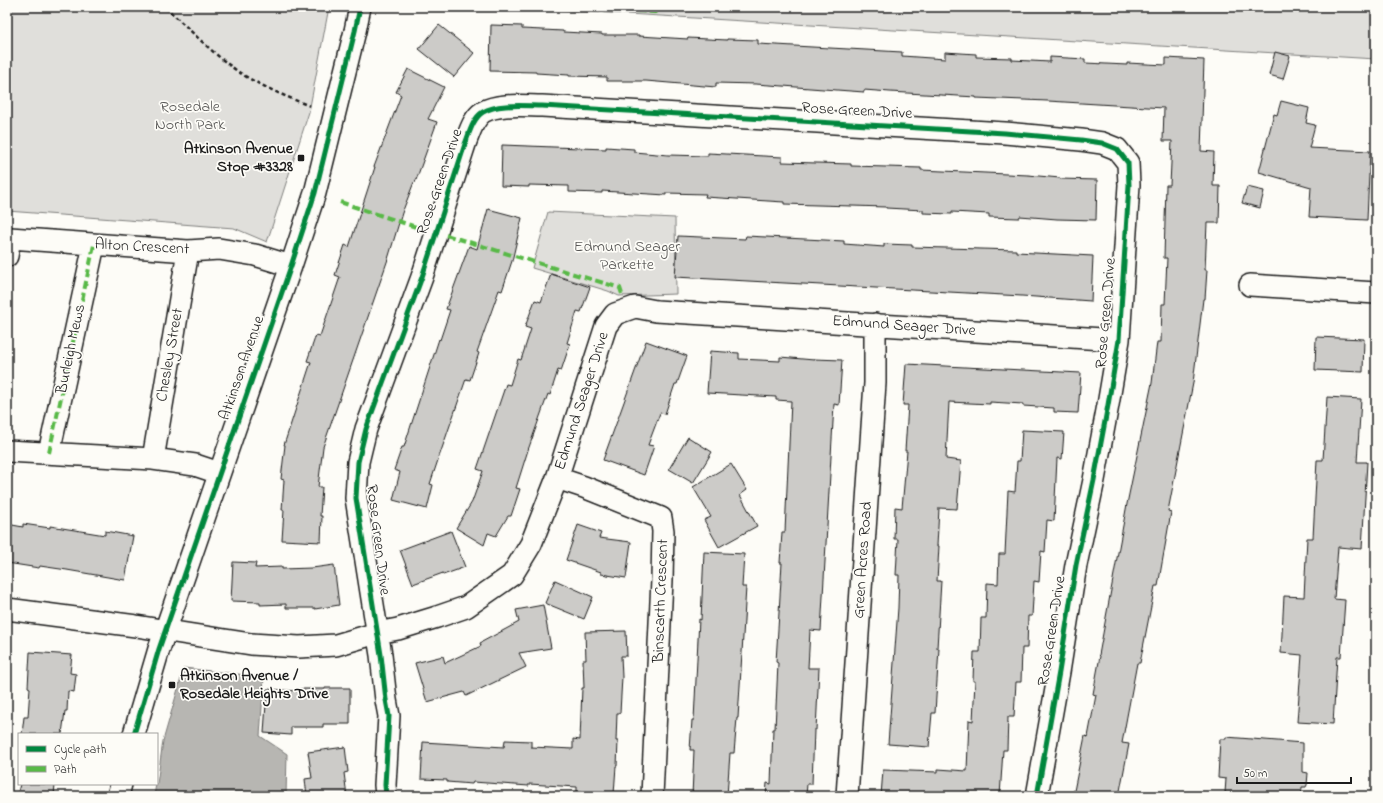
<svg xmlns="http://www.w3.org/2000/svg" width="1383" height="803" font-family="'Indie Flower',sans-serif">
<rect width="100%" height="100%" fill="#fdfcf7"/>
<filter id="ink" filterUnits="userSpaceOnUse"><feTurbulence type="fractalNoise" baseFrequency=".025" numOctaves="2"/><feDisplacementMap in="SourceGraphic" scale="8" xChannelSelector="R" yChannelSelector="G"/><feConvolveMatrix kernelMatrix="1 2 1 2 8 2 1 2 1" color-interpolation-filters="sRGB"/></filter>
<g filter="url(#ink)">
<path fill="#e0dfdb" stroke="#7e7e7c" d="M 7,7 L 329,7 L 309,112 L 267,242 L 234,228 L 7,211 Z
M 511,7 L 1376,7 L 1376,59 Z
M 548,212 L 675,218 L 676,294 L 619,296 L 608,291 L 532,268 Z"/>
<path fill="#b7b6b2" stroke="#797876" d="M 184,668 L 264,677 L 260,736 L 287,754 L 286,796 L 154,796 L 156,784 L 157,784 L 163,741 Z"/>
<path fill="#cccbc8" stroke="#1c1c1c" d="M 439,25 L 474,53 L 454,77 L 419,49 Z
M 491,25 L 522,26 L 522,29 L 563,31 L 563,32 L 602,34 L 602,35 L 639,35 L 639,36 L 688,39 L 688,38 L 727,40 L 727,39 L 758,40 L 758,44 L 902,52 L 902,56 L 945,59 L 945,52 L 976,54 L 976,57 L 1012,58 L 1012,60 L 1050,62 L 1050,57 L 1085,59 L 1085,63 L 1127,65 L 1127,63 L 1166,65 L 1166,58 L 1204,60 L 1201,151 L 1214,152 L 1213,186 L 1220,186 L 1219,223 L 1207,223 L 1205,270 L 1207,270 L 1205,299 L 1203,299 L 1193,383 L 1168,511 L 1171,512 L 1158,586 L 1155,586 L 1140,663 L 1137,663 L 1122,743 L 1129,744 L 1119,796 L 1073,796 L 1085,736 L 1088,737 L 1096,695 L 1093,694 L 1100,656 L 1099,655 L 1127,504 L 1152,383 L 1157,342 L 1161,342 L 1162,304 L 1165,304 L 1167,258 L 1164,258 L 1166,185 L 1170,185 L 1172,141 L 1163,141 L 1164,108 L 1048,101 L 976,98 L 976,97 L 890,92 L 864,90 L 864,92 L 756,84 L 716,83 L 716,87 L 646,81 L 607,81 L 607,77 L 569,76 L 569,75 L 536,73 L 536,72 L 490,71 Z
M 1275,52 L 1290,56 L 1283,79 L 1269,75 Z
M 408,69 L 444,87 L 428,119 L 437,122 L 415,183 L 414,182 L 402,213 L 388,259 L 323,447 L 318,487 L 322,487 L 320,516 L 322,516 L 321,542 L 282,540 L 284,510 L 282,510 L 284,480 L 281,479 L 285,445 L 284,445 L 311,362 L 307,361 L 316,335 L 320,336 L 340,277 L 335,275 L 345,245 L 349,247 L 375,167 L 374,167 L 401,95 L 396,92 Z
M 1281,101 L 1309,108 L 1306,123 L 1315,125 L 1309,148 L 1370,151 L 1367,220 L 1309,217 L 1311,187 L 1259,172 L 1274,114 L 1277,115 Z
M 502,145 L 606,149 L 606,147 L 634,149 L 634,152 L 668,155 L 708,156 L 708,153 L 782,157 L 782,162 L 851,164 L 851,166 L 921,168 L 921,170 L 1028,175 L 1060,178 L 1060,179 L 1097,180 L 1096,220 L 1057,219 L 1020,216 L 1019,218 L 989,217 L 989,214 L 952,212 L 952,214 L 923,213 L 923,210 L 886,208 L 886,207 L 784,204 L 784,202 L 705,197 L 706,194 L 666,193 L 666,195 L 602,191 L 602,193 L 569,192 L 569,186 L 529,185 L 529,187 L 501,186 Z
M 1247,187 L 1264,191 L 1260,208 L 1242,203 Z
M 488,209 L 522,218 L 512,261 L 502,291 L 499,290 L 477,352 L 479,353 L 470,380 L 466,379 L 439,457 L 430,484 L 433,485 L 427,509 L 393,500 L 400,472 L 394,470 L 402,447 L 404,447 L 439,339 L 440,340 L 450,310 L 446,309 L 469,246 L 477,249 Z
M 678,236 L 745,239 L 746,236 L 844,241 L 844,244 L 884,247 L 884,244 L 912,245 L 912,247 L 1016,250 L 1016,252 L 1093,256 L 1091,301 L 1022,296 L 675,277 Z
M 551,274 L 590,287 L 581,312 L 577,311 L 567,343 L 570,344 L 561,371 L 558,370 L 550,395 L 548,394 L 528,450 L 516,488 L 520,489 L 511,516 L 508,516 L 496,536 L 488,533 L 484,545 L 456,528 L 472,502 L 483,471 L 477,469 L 506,384 L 510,385 L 518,359 L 521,360 L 531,329 L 525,327 L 535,300 L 541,302 Z
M 1316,337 L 1364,339 L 1363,372 L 1315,370 Z
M 646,341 L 687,356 L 677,384 L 675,384 L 665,414 L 660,413 L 648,445 L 654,446 L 644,475 L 603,460 Z
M 710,351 L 739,353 L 739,359 L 780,361 L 780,357 L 814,360 L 814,359 L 842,360 L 839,405 L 834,404 L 821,631 L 810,630 L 808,668 L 819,668 L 816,730 L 814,730 L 812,784 L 807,784 L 806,796 L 766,796 L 767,783 L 771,784 L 773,729 L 775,729 L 778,663 L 776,662 L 782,563 L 780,563 L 782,532 L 785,532 L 791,401 L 776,400 L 776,397 L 707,393 Z
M 906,364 L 1081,373 L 1078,413 L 1054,412 L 1054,408 L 1023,406 L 1023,404 L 990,402 L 990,404 L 949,402 L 946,459 L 961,461 L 957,509 L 939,508 L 937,546 L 939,546 L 937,581 L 941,581 L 937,648 L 939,648 L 935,713 L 932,713 L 929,747 L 888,744 L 898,608 L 899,575 L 896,575 L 898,539 L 894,539 L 895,507 L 902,508 L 907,451 L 905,451 L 908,405 L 903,405 Z
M 1327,397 L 1361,399 L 1357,462 L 1367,462 L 1362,549 L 1338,547 L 1334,599 L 1345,600 L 1341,657 L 1337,657 L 1333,724 L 1297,722 L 1302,655 L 1281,653 L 1284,596 L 1304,597 L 1307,538 L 1313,538 L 1317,460 L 1323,460 Z
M 1022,430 L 1064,432 L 1062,459 L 1057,458 L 1054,521 L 1047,520 L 1045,552 L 1041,551 L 1039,582 L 1034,581 L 1032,616 L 1028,616 L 1027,648 L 1022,648 L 1021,682 L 1016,682 L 1014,717 L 1008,717 L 1007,750 L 1003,750 L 1000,796 L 881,796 L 883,770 L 938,772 L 938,769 L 967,771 L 969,720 L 973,721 L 975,681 L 973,681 L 974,652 L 980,652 L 981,618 L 986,618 L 987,583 L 998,584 L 999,554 L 1005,554 L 1008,491 L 1015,492 L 1017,461 L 1020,461 Z
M 688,437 L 712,452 L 693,483 L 669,469 Z
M 731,464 L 747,490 L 740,495 L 757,526 L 719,547 L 704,520 L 711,517 L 693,487 Z
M 7,524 L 23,527 L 23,524 L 50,528 L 50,526 L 105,535 L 105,531 L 133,536 L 125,580 L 67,570 L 40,566 L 39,568 L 7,563 Z
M 578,525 L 601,533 L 599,538 L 631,542 L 626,578 L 601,574 L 601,572 L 566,560 Z
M 451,531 L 465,567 L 443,575 L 443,573 L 413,584 L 400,550 Z
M 704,552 L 744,554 L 742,587 L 746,587 L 738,718 L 737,718 L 734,753 L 730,753 L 727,796 L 692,796 L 694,750 L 690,750 L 692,720 L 694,720 L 699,619 L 701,620 Z
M 233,562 L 256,563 L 255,568 L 282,567 L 282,569 L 312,568 L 334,565 L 339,605 L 315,609 L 315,608 L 286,608 L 286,604 L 260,605 L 260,602 L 231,601 Z
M 555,580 L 593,597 L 584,619 L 545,603 Z
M 543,605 L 551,648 L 519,653 L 526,667 L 466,696 L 464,692 L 427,702 L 415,663 L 443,656 L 445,663 L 481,646 L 480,643 L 519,622 L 516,610 Z
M 626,631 L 627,656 L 621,656 L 622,677 L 620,713 L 617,713 L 616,741 L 618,741 L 617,766 L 616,766 L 614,794 L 577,792 L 577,787 L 529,784 L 529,786 L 473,782 L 472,784 L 447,782 L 447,780 L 421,779 L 423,742 L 504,747 L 505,740 L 531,741 L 531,747 L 573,749 L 573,739 L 580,740 L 582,688 L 584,688 L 583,660 L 586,660 L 585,632 Z
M 30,652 L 72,655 L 70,673 L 76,674 L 74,692 L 68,691 L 67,711 L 65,711 L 62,734 L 22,734 L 24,717 L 28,717 L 30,688 L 28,687 Z
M 325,688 L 350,688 L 350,724 L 323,724 L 323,727 L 291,727 L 291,735 L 264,733 L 267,689 L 299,691 L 299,689 L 325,689 Z
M 1226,737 L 1303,743 L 1303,772 L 1308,773 L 1307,785 L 1306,787 L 1302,787 L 1301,796 L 1225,793 L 1226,779 L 1218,778 L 1220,739 L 1226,739 Z
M 345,747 L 348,772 L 344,773 L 347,796 L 307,796 L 305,779 L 312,778 L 308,752 Z
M 20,784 L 55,784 L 54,796 L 17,796 Z"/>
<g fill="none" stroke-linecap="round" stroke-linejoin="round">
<defs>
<path id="minor" d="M 7,256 L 10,238 L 188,251 L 219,249 L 255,255 L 291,266
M 1250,285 L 1376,293
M 7,451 L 153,459 L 195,465 L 219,473
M 49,453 L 94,245
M 153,459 L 188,251
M 557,478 L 584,487 L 661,518 L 663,531 L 662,580 L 652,796
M 7,609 L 136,626 L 251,644 L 299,647 L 336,645 L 377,633 L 398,629 L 437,617 L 466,607 L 512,575 L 531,544 L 557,478 L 606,326 L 615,314 L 635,307 L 656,311 L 1119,340
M 134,734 L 159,649 L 291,266 L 315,193 L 355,31 L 360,7
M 118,796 L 121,784
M 386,796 L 385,785 L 389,716 L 386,700 L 381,655 L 356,498 L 358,462 L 366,429 L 422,277 L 465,144 C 469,134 473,118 483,112 C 498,103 525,106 542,106 L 1005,133 L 1081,140 L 1102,143 L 1117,149 L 1128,163 L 1129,185 L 1119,340 L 1108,405 L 1094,480 L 1076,565 L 1059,672 L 1037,796
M 847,796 L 875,383 L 875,324"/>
</defs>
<use href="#minor" stroke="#1c1c1c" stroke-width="24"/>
<path stroke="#1c1c1c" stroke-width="2.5" stroke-dasharray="4 3" stroke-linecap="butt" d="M 165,7 C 191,30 215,57 245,76 C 265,88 287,97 310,106"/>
<use href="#minor" stroke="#fdfcf7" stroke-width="21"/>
<path stroke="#58b947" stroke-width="4" stroke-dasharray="8 4" stroke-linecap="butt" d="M 589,7 L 610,10 L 630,10 L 655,12 L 658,7
M 340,202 L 419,228
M 446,235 L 620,288 L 622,294
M 49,453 L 94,245"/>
<defs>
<path id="cycleway" d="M 134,734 L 159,649 L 291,266 L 315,193 L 355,31 L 360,7
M 386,796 L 385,785 L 389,716 L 386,700 L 381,655 L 356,498 L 358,462 L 366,429 L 422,277 L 465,144 C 469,134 473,118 483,112 C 498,103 525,106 542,106 L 1005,133 L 1081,140 L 1102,143 L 1117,149 L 1128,163 L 1129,185 L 1119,340 L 1108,405 L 1094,480 L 1076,565 L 1059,672 L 1037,796"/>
</defs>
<use href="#cycleway" stroke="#fdfcf7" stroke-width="8"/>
<use href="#cycleway" stroke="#00873e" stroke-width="5"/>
</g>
</g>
<g fill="#1c1c1c" stroke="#fdfcf7" stroke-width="1.5">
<rect x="297" y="154" width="8" height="8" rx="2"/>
<rect x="168" y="681" width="8" height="8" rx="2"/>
</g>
<g text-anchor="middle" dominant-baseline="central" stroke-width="3.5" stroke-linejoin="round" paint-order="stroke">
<g font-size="16" fill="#575655" stroke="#fdfcf7">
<text x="190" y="107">Rosedale<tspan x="190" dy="18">North Park</tspan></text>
<text x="627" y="247">Edmund Seager<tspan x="627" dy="18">Parkette</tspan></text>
</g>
<g font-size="16" fill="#1c1c1c" stroke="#fdfcf7">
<text transform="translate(857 111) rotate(3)">Rose Green Drive</text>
<text transform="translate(440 182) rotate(-71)">Rose Green Drive</text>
<text transform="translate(142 247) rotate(3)">Alton Crescent</text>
<text transform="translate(1106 313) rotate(-85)">Rose Green Drive</text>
<text transform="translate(904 326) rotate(4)">Edmund Seager Drive</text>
<text transform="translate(71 349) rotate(-78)">Burleigh Mews</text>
<text transform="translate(170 355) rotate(-80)">Chesley Street</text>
<text transform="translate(242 368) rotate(-71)">Atkinson Avenue</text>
<text transform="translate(582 401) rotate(-72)">Edmund Seager Drive</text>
<text transform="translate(378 540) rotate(83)">Rose Green Drive</text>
<text transform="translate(863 560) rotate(-86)">Green Acres Road</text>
<text transform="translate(661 601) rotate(-88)">Binscarth Crescent</text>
<text transform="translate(1052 631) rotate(-81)">Rose Green Drive</text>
</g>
<g font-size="16" font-weight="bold" fill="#1c1c1c" stroke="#fdfcf7" text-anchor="end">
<text x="293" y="149">Atkinson Avenue<tspan x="293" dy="18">Stop #3328</tspan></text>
<text x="180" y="676" text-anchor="start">Atkinson Avenue /<tspan x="180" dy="18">Rosedale Heights Drive</tspan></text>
</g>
</g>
<rect width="1383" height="803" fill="none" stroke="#fdfcf7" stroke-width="24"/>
<rect x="12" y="12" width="1359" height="779" fill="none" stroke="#1c1c1c" stroke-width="1.5" filter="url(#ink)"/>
<rect x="18" y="733" width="140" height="52" fill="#fdfcf7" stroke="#a3a29f"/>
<rect x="26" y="746" width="20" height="6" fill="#00873e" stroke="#a3a29f"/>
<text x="54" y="753" font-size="12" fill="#1c1c1c">Cycle path</text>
<rect x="26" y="766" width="20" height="6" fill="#58b947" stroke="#a3a29f"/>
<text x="54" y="773" font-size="12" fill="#1c1c1c">Path</text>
<path d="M1237 777v6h114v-6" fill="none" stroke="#1c1c1c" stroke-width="2"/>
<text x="1243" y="777" font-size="12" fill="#1c1c1c" stroke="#fdfcf7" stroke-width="3" paint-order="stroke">50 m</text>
</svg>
